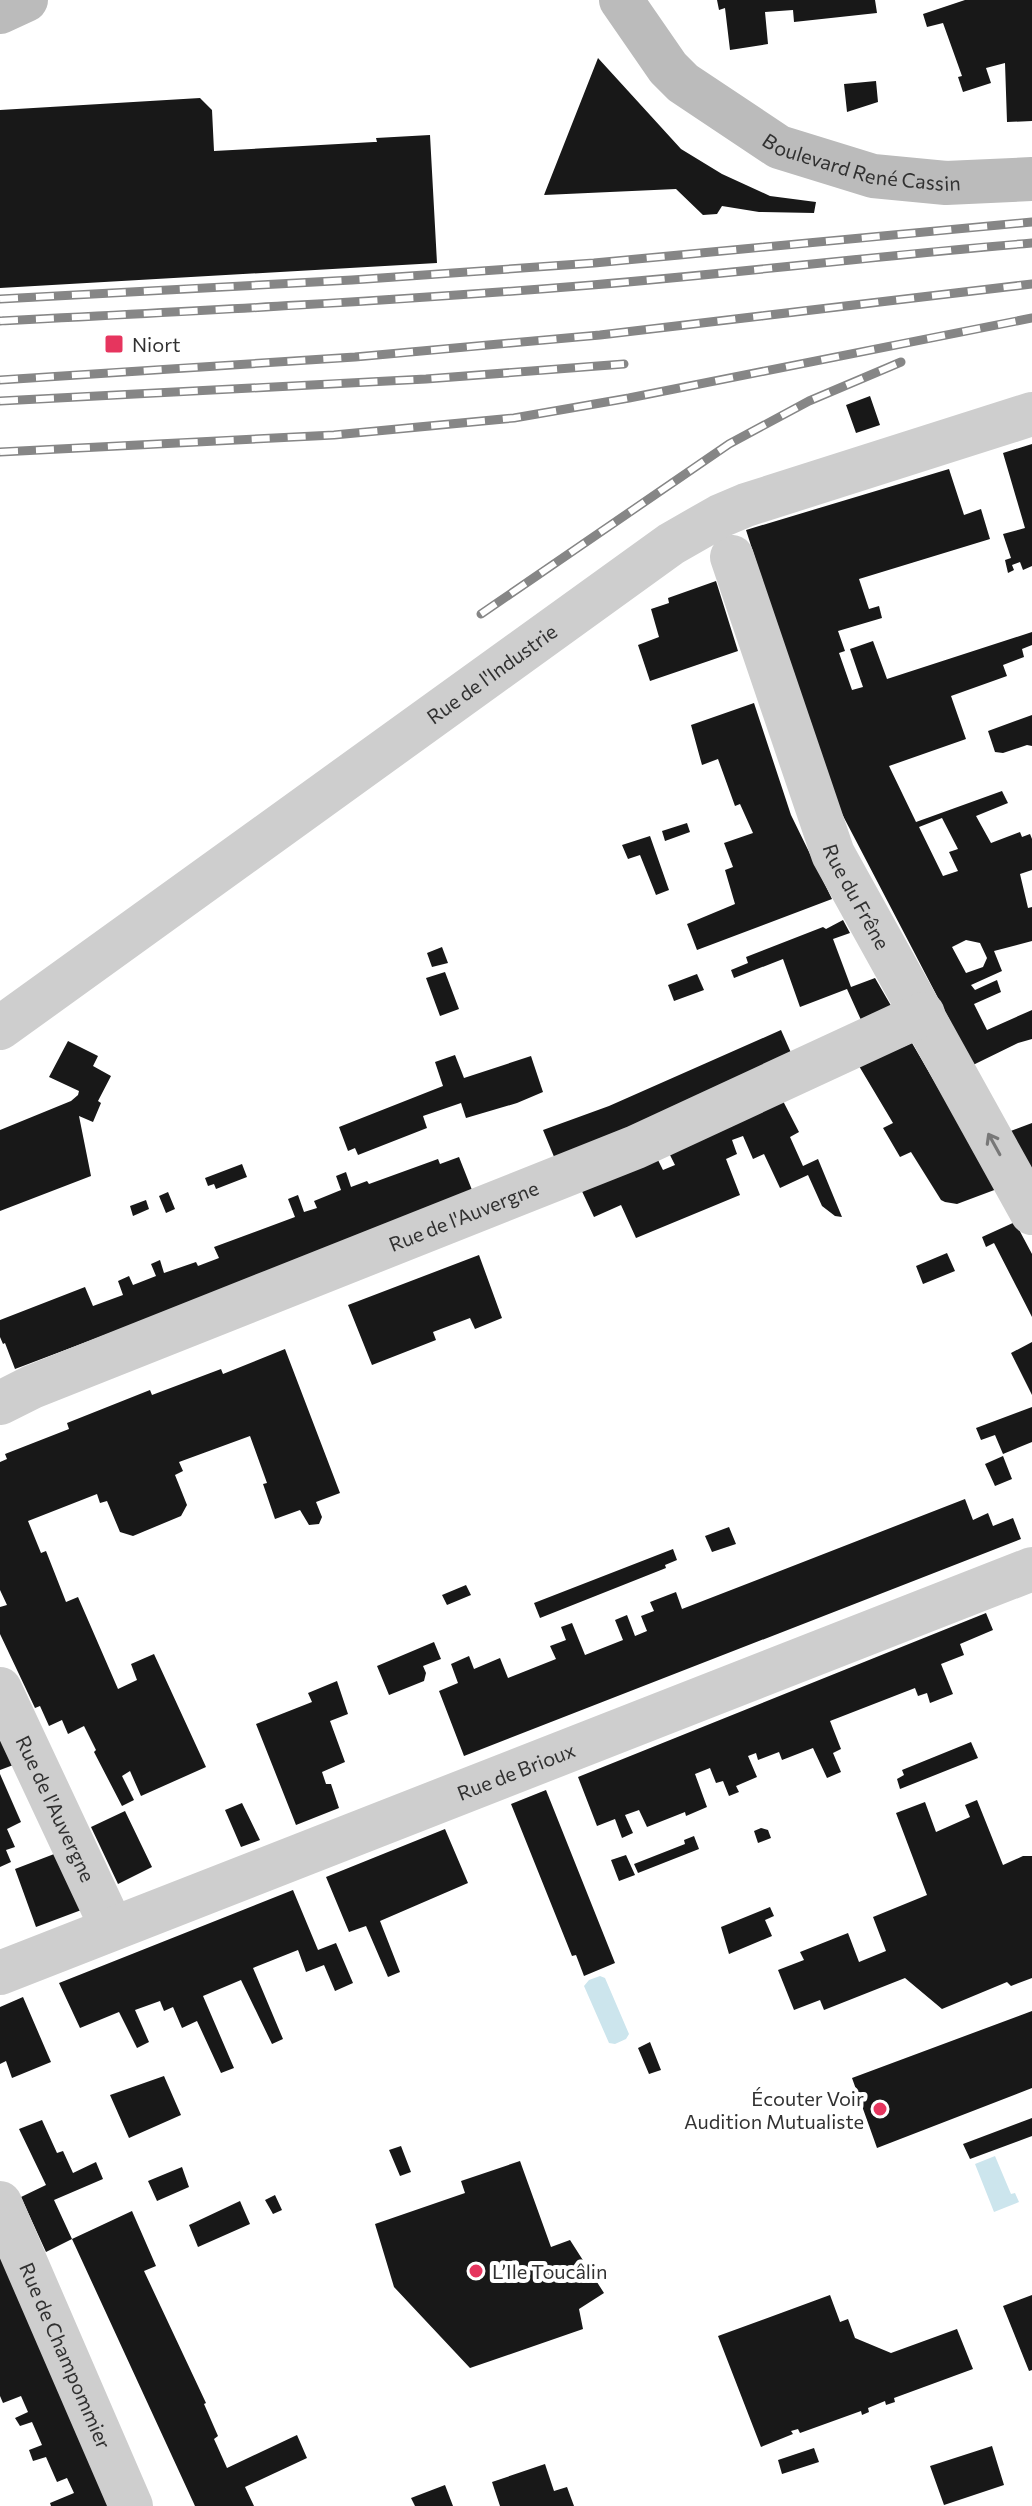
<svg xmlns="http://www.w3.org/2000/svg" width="1032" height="2506" font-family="Commissioner,sans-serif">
<rect width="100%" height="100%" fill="#fff"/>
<path fill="#cce5ed" d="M 600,1976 L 605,1978 L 629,2034 L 626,2039 L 615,2044 L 609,2043 L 584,1986 L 589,1980 Z
M 995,2156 L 1011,2194 L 1015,2193 L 1019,2202 L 994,2212 L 975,2164 Z"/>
<path fill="#181818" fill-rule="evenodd" d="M 717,0 L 875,0 L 877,13 L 794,22 L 793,10 L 765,12 L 768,44 L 730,50 L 725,8 L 719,10 Z
M 965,0 L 1032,0 L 1032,121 L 1007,122 L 1005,63 L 986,68 L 991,83 L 963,92 L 958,77 L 962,76 L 943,23 L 927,27 L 923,14 Z
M 598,58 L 681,149 L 722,174 L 770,196 L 816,202 L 814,213 L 759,212 L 722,206 L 717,214 L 703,215 L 676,189 L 544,195 Z
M 876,81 L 878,102 L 847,112 L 844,84 Z
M 200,98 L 212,110 L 214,151 L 374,142 L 377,142 L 376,138 L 430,135 L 437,263 L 0,288 L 0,110 Z
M 870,396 L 880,425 L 856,433 L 846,405 Z
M 1032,444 L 1032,566 L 1023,570 L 1020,562 L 1012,565 L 1014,570 L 1008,573 L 1005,560 L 1011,558 L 1003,534 L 1025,528 L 1003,453 Z
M 949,469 L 964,515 L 981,509 L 990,539 L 859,579 L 869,609 L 879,606 L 882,618 L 838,631 L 845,651 L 839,653 L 852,690 L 863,687 L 850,649 L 873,641 L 887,679 L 1032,632 L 1032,645 L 1022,649 L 1024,657 L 1003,665 L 1007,676 L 951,696 L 966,739 L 889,766 L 916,822 L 1002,791 L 1008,803 L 976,816 L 991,843 L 1020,832 L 1022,837 L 1030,834 L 1032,839 L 1032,870 L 1020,874 L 1028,908 L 1032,907 L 1032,941 L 994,951 L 1002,971 L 971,985 L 975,990 L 997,980 L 1001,992 L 974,1004 L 987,1030 L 1032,1010 L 1032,1039 L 1018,1043 L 973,1065 L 829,789 L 746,530 ZM 942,818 L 958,849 L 949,852 L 958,871 L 943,876 L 919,827 ZM 966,940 L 980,943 L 987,958 L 983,967 L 966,973 L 952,947 Z
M 716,581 L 738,651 L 650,681 L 638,645 L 659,637 L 651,609 L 669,603 L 668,598 Z
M 754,703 L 791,815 L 832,899 L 697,950 L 687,924 L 735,904 L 725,870 L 733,867 L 724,843 L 753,833 L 740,804 L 735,806 L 718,759 L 702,765 L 691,725 Z
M 1032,715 L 1032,746 L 1027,745 L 1003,753 L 995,752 L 988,731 Z
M 687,823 L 690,832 L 665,841 L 662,831 Z
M 650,836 L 669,890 L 656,895 L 640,855 L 628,859 L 622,845 Z
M 843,920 L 850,933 L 833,939 L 851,987 L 875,978 L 897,1016 L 866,1031 L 847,989 L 800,1007 L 783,959 L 734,978 L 731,970 L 748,963 L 746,957 L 823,927 L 826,929 Z
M 442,947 L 448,963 L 432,967 L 427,953 Z
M 445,972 L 459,1009 L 440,1016 L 426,978 Z
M 697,974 L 704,990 L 674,1001 L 668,985 Z
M 781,1030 L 796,1064 L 557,1164 L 543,1130 L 609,1106 Z
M 68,1041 L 98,1056 L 93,1066 L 111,1076 L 98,1101 L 101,1103 L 93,1122 L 79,1116 L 91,1176 L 0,1211 L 0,1130 L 71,1101 L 78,1095 L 79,1091 L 49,1077 Z
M 912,1043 L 997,1189 L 957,1204 L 945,1202 L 941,1200 L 911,1152 L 900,1157 L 883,1128 L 893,1123 L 859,1066 Z
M 455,1055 L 464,1078 L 531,1056 L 543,1092 L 517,1103 L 466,1118 L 461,1103 L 423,1116 L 427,1128 L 358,1155 L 355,1148 L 348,1151 L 339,1127 L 443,1086 L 435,1062 Z
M 783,1101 L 799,1132 L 790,1137 L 803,1166 L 818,1159 L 842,1217 L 835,1216 L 822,1206 L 808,1175 L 780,1188 L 764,1154 L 753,1159 L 743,1136 L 732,1140 L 737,1154 L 726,1159 L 740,1195 L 636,1238 L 621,1205 L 594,1217 L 580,1187 L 657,1158 L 663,1170 L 675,1165 L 669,1153 Z
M 1032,1123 L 1032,1178 L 1008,1132 Z
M 459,1157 L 474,1195 L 15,1369 L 5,1343 L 3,1344 L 0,1337 L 0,1320 L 85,1287 L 93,1306 L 123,1295 L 118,1281 L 129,1276 L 133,1285 L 156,1276 L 151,1264 L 160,1260 L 164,1273 L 196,1262 L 198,1266 L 219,1258 L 214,1247 L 295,1217 L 288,1199 L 298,1195 L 304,1212 L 317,1208 L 314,1201 L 341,1190 L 336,1176 L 346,1172 L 351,1187 L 367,1181 L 369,1184 L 438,1159 L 440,1164 Z
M 242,1164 L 247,1177 L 216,1189 L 214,1184 L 208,1186 L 205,1178 Z
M 168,1192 L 175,1209 L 166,1213 L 159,1196 Z
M 146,1200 L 149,1209 L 133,1216 L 130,1206 Z
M 1015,1222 L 1032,1254 L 1032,1317 L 994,1243 L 986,1247 L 982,1237 Z
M 947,1253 L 955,1271 L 923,1284 L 916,1266 Z
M 479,1255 L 502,1318 L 475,1329 L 470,1318 L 433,1332 L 436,1340 L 372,1365 L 348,1305 Z
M 1032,1342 L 1032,1395 L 1011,1353 Z
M 285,1349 L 340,1493 L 316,1502 L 322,1517 L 319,1524 L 309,1525 L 300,1510 L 275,1519 L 263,1484 L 267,1483 L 250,1436 L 179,1462 L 183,1471 L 175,1475 L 187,1505 L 181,1516 L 133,1536 L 120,1532 L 107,1501 L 100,1503 L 97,1494 L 28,1521 L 41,1553 L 46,1551 L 66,1602 L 78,1597 L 118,1689 L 137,1680 L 131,1664 L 154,1654 L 206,1767 L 141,1796 L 130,1771 L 122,1776 L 134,1800 L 122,1806 L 94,1752 L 96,1750 L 84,1726 L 68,1734 L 62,1720 L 49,1726 L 40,1706 L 35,1708 L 0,1634 L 0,1607 L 7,1605 L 0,1590 L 0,1462 L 7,1459 L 5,1454 L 69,1429 L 67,1423 L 150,1390 L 152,1395 L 221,1369 L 223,1374 Z
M 1032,1407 L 1032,1442 L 1003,1454 L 995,1435 L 981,1440 L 976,1428 Z
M 1003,1456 L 1012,1479 L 995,1486 L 985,1464 Z
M 965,1499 L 973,1520 L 988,1513 L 993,1526 L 1013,1518 L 1021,1539 L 464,1756 L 439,1691 L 458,1683 L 451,1664 L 469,1656 L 474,1669 L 500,1658 L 508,1678 L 556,1659 L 550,1646 L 566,1640 L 561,1627 L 572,1623 L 585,1655 L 623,1640 L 615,1620 L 627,1615 L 635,1636 L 647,1631 L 641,1616 L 654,1611 L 650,1602 L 676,1592 L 682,1609 Z
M 729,1527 L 736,1544 L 712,1552 L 705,1536 Z
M 673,1549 L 677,1560 L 665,1565 L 666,1568 L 540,1618 L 534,1603 Z
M 466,1585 L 471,1595 L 447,1605 L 442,1595 Z
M 986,1613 L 993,1630 L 960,1644 L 964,1655 L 941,1664 L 953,1694 L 930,1703 L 927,1693 L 918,1696 L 915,1688 L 830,1721 L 841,1749 L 833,1753 L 841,1772 L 827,1778 L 813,1748 L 782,1760 L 779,1752 L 758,1760 L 756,1753 L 748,1756 L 757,1777 L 736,1786 L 739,1792 L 729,1796 L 723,1781 L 716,1783 L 710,1768 L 695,1774 L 707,1807 L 686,1816 L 685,1812 L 647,1827 L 639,1810 L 625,1815 L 633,1833 L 622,1838 L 615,1819 L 597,1826 L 578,1777 Z
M 434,1642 L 441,1659 L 423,1666 L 426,1673 L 424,1681 L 389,1695 L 377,1666 Z
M 337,1681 L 348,1714 L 330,1721 L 345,1762 L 322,1772 L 326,1784 L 331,1784 L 339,1808 L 296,1825 L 256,1724 L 312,1702 L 308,1693 Z
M 0,1731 L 16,1764 L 0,1770 Z
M 971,1742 L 978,1758 L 900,1789 L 897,1779 L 904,1775 L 902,1770 Z
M 0,1774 L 21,1822 L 7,1829 L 15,1847 L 6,1850 L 11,1862 L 0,1867 Z
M 546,1790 L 615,1963 L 584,1976 L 576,1955 L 572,1956 L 511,1804 Z
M 977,1800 L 1003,1865 L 1023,1856 L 1032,1856 L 1032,1978 L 1011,1986 L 1007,1982 L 942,2009 L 905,1978 L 824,2010 L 820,2000 L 794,2010 L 778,1970 L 804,1960 L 800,1952 L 848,1933 L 859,1962 L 886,1951 L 873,1917 L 927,1895 L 896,1813 L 925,1802 L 936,1832 L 970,1817 L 965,1805 Z
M 242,1803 L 260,1840 L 241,1847 L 225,1810 Z
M 125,1811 L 152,1867 L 118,1884 L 91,1827 Z
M 761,1828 L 768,1830 L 771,1838 L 758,1843 L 754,1831 Z
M 445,1829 L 468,1883 L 380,1921 L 400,1972 L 388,1977 L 366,1926 L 349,1932 L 326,1877 Z
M 694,1836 L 699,1849 L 638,1873 L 634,1864 L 685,1844 L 684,1840 Z
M 62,1851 L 84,1909 L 36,1927 L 15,1869 Z
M 626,1855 L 635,1875 L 619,1881 L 611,1860 Z
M 293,1890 L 318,1950 L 336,1943 L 353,1983 L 335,1991 L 324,1965 L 306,1972 L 298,1950 L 253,1968 L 283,2039 L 272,2044 L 241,1980 L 203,1996 L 234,2068 L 221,2073 L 197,2021 L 182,2028 L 173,2007 L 164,2011 L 160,2001 L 135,2010 L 149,2042 L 137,2048 L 119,2012 L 80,2028 L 59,1983 Z
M 770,1907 L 774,1916 L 765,1920 L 772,1936 L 729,1954 L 721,1927 Z
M 23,1997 L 51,2062 L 12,2078 L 6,2061 L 0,2064 L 0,2007 Z
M 1032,2011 L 1032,2088 L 877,2148 L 852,2078 Z
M 650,2042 L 661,2070 L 649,2074 L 638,2048 Z
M 164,2076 L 181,2115 L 129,2138 L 110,2095 Z
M 1032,2118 L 1032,2136 L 970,2159 L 963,2144 Z
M 42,2120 L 57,2153 L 63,2151 L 73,2173 L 96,2162 L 103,2179 L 54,2200 L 72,2239 L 46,2252 L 21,2197 L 46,2185 L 19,2129 Z
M 401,2146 L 411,2172 L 400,2176 L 389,2150 Z
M 520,2161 L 551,2247 L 570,2240 L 604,2293 L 579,2309 L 583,2329 L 470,2368 L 394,2287 L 375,2224 L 465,2193 L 461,2181 Z
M 182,2167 L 189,2187 L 157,2201 L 148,2181 Z
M 275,2195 L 282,2210 L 273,2214 L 265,2200 Z
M 240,2201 L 250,2224 L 198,2247 L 189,2225 Z
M 132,2211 L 156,2266 L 144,2271 L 206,2403 L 204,2404 L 218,2436 L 214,2439 L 227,2468 L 297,2435 L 307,2458 L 245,2487 L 254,2506 L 195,2506 L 72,2239 Z
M 0,2239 L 109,2506 L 51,2506 L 50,2503 L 74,2493 L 67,2478 L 57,2482 L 46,2457 L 33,2461 L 29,2450 L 42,2445 L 32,2422 L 20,2426 L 15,2418 L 28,2412 L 21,2396 L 3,2403 L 0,2396 Z
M 830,2295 L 840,2322 L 848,2319 L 855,2338 L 891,2353 L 957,2329 L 973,2369 L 894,2398 L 895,2402 L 886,2405 L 885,2401 L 868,2408 L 869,2412 L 862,2415 L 861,2411 L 800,2433 L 798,2429 L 791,2431 L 793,2434 L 761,2447 L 718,2336 Z
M 1032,2295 L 1032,2370 L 1029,2371 L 1003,2306 Z
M 992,2446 L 1004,2485 L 944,2505 L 930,2466 Z
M 814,2448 L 819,2462 L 782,2474 L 778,2460 Z
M 545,2464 L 554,2491 L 567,2487 L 574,2506 L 500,2506 L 492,2482 Z
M 445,2485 L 453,2506 L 415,2506 L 411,2498 Z"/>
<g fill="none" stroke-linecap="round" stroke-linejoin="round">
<g stroke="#cecece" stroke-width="44">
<path id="s1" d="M 732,557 L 833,854 L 1032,1213"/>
<path id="s2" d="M 0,1028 L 671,544 L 720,516 L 746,505 L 1032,414"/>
<path id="s3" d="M 0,1403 L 32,1387 L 636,1147 L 923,1014"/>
<path id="s4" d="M 0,1689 L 112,1928"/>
<path id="s5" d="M 0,1973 L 1032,1569"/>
<path id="s6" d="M 0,2203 L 131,2506"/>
</g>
<g stroke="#bbb" stroke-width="44">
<path id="s7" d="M 621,0 L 668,68 L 683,83 L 779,147 L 873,176 L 946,183 L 1032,179"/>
<path d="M 0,12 L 26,0"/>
</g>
<defs>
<path id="rail" d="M 0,299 L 352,280 L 594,263 L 1032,222
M 0,321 C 197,311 395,301 592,285 C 739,273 885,255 1032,243
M 0,380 L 355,357 L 600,335 L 1032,284
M 0,401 L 426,379 L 624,364
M 0,452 L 334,435 L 514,418 L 629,398 L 1032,318
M 481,614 L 729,444 L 809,401 L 901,362"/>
</defs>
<use href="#rail" stroke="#868686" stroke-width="9"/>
<use href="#rail" stroke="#fff" stroke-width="6" stroke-dasharray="18" stroke-linecap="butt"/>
</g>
<defs><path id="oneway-shaft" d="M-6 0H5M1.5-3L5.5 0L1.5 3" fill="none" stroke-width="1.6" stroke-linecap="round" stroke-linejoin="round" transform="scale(2)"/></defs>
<use stroke="#787878" href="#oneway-shaft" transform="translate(994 1144) rotate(-119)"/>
<g fill="#e6355e" stroke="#fff" stroke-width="3">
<rect x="104" y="334" width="20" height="20" rx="4"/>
<circle cx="880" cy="2109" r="8"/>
<circle cx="476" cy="2271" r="8"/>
</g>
<g text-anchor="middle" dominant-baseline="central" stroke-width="8" stroke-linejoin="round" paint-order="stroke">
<g font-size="20" fill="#313131" stroke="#fff">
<text stroke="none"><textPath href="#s7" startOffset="304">Boulevard René Cassin</textPath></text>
<text stroke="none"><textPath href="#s2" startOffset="606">Rue de l'Industrie</textPath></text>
<text stroke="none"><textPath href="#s1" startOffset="362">Rue du Frêne</textPath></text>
<text stroke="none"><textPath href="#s3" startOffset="500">Rue de l'Auvergne</textPath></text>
<text stroke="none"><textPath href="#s5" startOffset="554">Rue de Brioux</textPath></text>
<text stroke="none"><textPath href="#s4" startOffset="132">Rue de l'Auvergne</textPath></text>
<text stroke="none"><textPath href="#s6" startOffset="166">Rue de Champommier</textPath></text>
</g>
<g font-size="20" fill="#313131" stroke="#fff" text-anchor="start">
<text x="132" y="344">Niort</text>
<text x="864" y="2098" text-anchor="end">Écouter Voir<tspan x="864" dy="23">Audition Mutualiste</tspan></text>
<text x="492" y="2271">L’Ile Toucâlin</text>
</g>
</g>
</svg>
